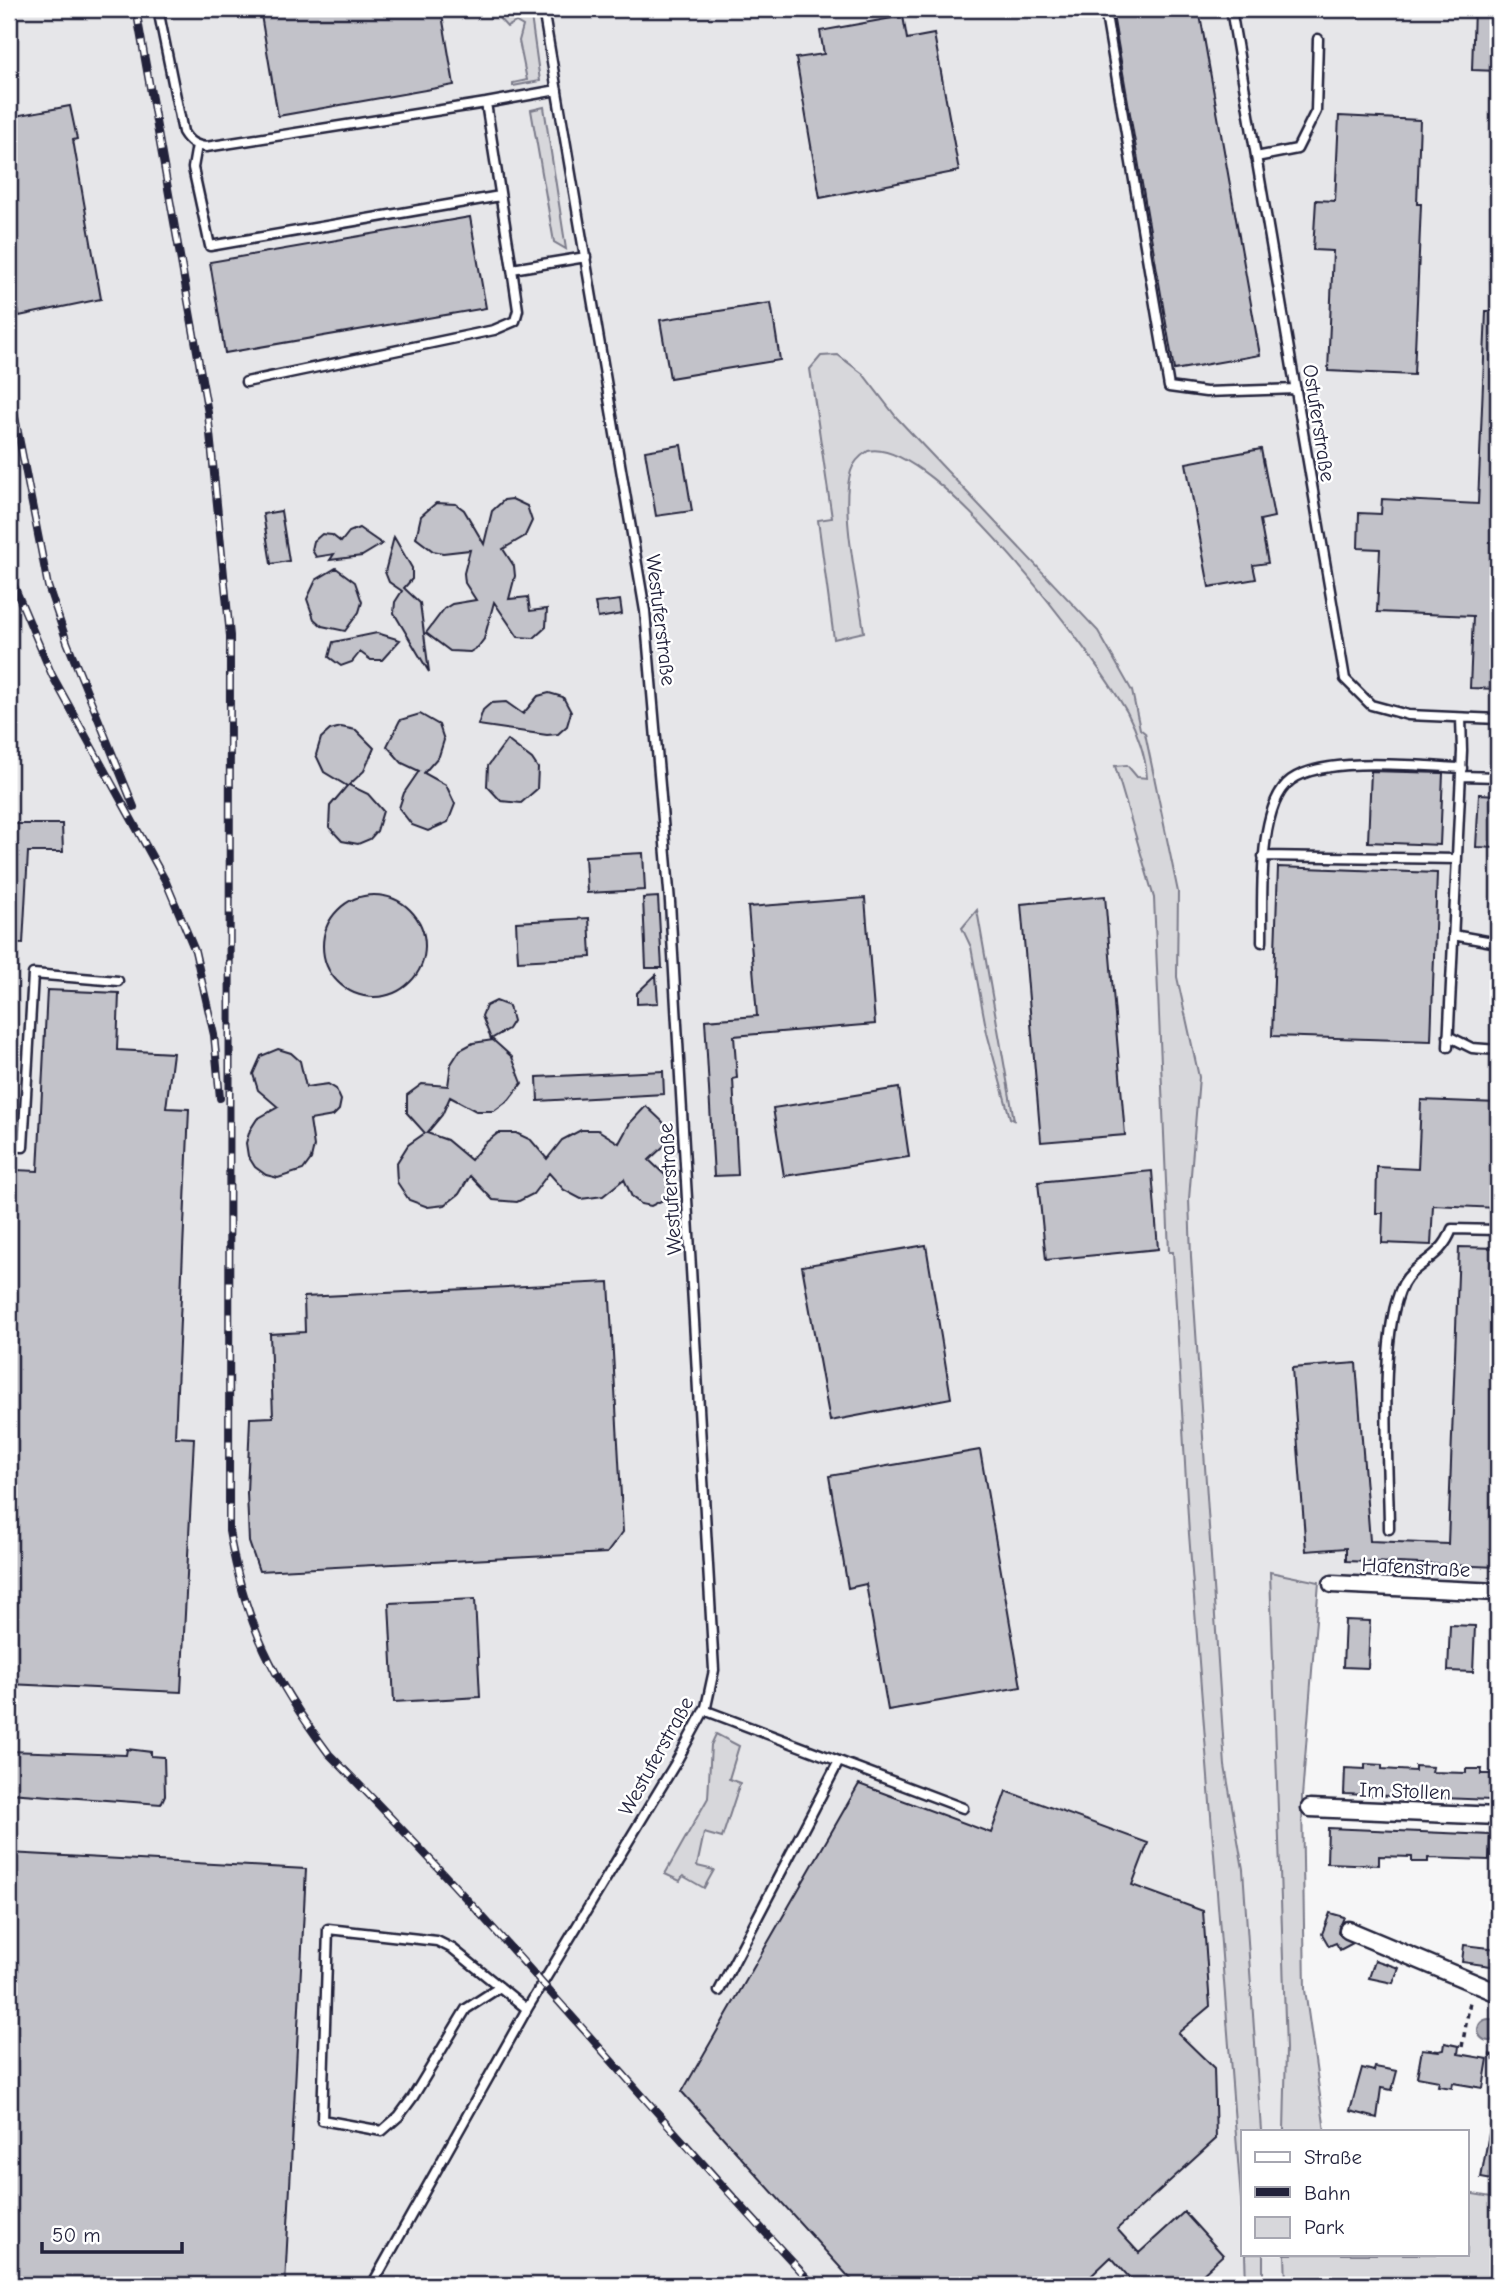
<svg xmlns="http://www.w3.org/2000/svg" width="1507" height="2294" font-family="'Comic Neue',sans-serif">
<rect width="100%" height="100%" fill="#f6f6f7"/>
<filter id="ink" filterUnits="userSpaceOnUse"><feTurbulence type="fractalNoise" baseFrequency=".0143" numOctaves="2"/><feDisplacementMap in="SourceGraphic" scale="14" xChannelSelector="R" yChannelSelector="G"/><feConvolveMatrix kernelMatrix="1 2 1 2 8 2 1 2 1" color-interpolation-filters="sRGB"/></filter>
<g filter="url(#ink)">
<path fill="#e6e6e9" d="M 9,9 L 1498,9 L 1498,1591 L 1332,1580 L 1319,1582 L 1270,1573 L 1286,2049 L 1284,2131 L 1243,2131 L 1243,2254 L 1285,2254 L 1286,2285 L 380,2285 L 550,1982 L 543,1975 L 368,2285 L 9,2285 Z"/>
<path fill="#d7d7db" stroke="#7c7c8b" stroke-width="2" d="M 497,9 L 530,9 L 540,81 L 513,86 L 513,83 L 527,80 L 519,41 L 523,26 L 516,22 L 507,27 L 498,17 Z
M 544,107 L 566,249 L 554,242 L 531,110 Z
M 838,355 L 863,374 L 897,418 L 1098,631 L 1132,691 L 1140,729 L 1145,733 L 1178,892 L 1177,977 L 1199,1077 L 1189,1199 L 1191,1257 L 1225,1766 L 1243,1869 L 1261,2131 L 1243,2131 L 1243,2225 L 1189,1534 L 1173,1252 L 1169,1252 L 1154,898 L 1115,766 L 1127,765 L 1137,777 L 1147,778 C 1146,757 1137,731 1127,712 C 1096,658 933,436 868,451 C 860,456 854,462 851,471 C 839,507 859,593 864,632 L 834,639 L 818,520 L 832,518 L 810,369 L 821,356 Z
M 977,910 L 1014,1120 L 1010,1118 L 987,1033 L 971,947 L 962,928 Z
M 1270,1572 L 1319,1582 L 1302,1797 L 1305,1990 L 1325,2131 L 1284,2131 L 1286,2049 Z
M 716,1734 L 739,1746 L 729,1779 L 740,1783 L 722,1838 L 704,1833 L 697,1866 L 714,1870 L 704,1888 L 683,1876 L 680,1881 L 665,1874 L 708,1798 L 711,1745 Z
M 1467,2193 L 1498,2198 L 1498,2285 L 1286,2285 L 1285,2254 L 1467,2254 Z
M 1245,2254 L 1263,2254 L 1263,2285 L 1246,2285 Z"/>
<path fill="#aeaeb7" stroke="#767685" stroke-width="2" d="M1478 2030a11 11 0 1 1 22 0a11 11 0 1 1-22 0Z"/>
<path fill="#c2c2c9" stroke="#22223b" stroke-width="2" d="M 260,9 L 441,9 L 454,85 L 278,116 Z
M 1112,9 L 1199,9 L 1260,355 L 1174,370 Z
M 1474,9 L 1498,9 L 1498,71 L 1472,70 Z
M 903,16 L 907,39 L 934,34 L 959,171 L 820,198 L 796,58 L 824,54 L 820,31 Z
M 70,106 L 77,139 L 73,140 L 101,299 L 19,316 L 9,249 L 9,117 Z
M 1339,116 L 1420,120 L 1417,204 L 1421,204 L 1414,375 L 1328,371 L 1333,251 L 1313,250 L 1316,200 L 1335,201 Z
M 470,217 L 486,308 L 225,353 L 210,262 Z
M 771,303 L 780,360 L 670,378 L 660,320 Z
M 1486,311 L 1498,311 L 1498,689 L 1470,688 L 1473,616 L 1377,612 L 1380,549 L 1358,548 L 1359,513 L 1381,514 L 1382,499 L 1478,504 Z
M 681,445 L 692,511 L 656,516 L 645,451 Z
M 1261,449 L 1274,517 L 1260,520 L 1268,563 L 1253,565 L 1256,579 L 1209,587 L 1186,463 Z
M 512,499 L 527,506 L 532,521 L 525,536 L 503,549 L 514,566 L 515,576 L 509,599 L 528,597 L 530,611 L 547,609 L 546,627 L 534,638 L 518,637 L 494,602 L 484,639 L 478,647 L 470,652 L 450,651 L 426,633 L 444,609 L 452,604 L 476,600 L 465,583 L 464,573 L 470,550 L 443,553 L 433,551 L 416,538 L 421,516 L 436,503 L 456,504 L 464,510 L 484,544 L 492,511 L 504,500 Z
M 281,511 L 289,561 L 271,564 L 263,514 Z
M 359,528 L 382,544 L 362,556 L 330,560 L 334,554 L 316,557 L 312,550 L 314,541 L 322,534 L 332,535 L 341,542 L 349,532 Z
M 394,537 L 412,568 L 412,579 L 404,588 L 420,603 L 429,672 L 394,613 L 395,602 L 402,591 L 389,582 L 385,572 Z
M 336,568 L 355,582 L 362,602 L 359,612 L 345,631 L 322,626 L 314,619 L 307,599 L 316,580 Z
M 620,600 L 622,614 L 598,618 L 595,603 Z
M 377,633 L 400,640 L 382,660 L 371,660 L 360,652 L 352,662 L 341,666 L 329,657 L 333,642 Z
M 549,693 L 563,697 L 571,712 L 567,726 L 558,734 L 547,735 L 478,725 L 483,710 L 491,703 L 506,702 L 523,714 L 538,696 Z
M 420,714 L 439,725 L 444,740 L 439,756 L 424,773 L 446,785 L 455,804 L 448,822 L 428,831 L 412,825 L 399,808 L 404,793 L 419,771 L 402,763 L 387,746 L 400,720 Z
M 341,727 L 356,730 L 374,748 L 364,771 L 349,785 L 368,794 L 383,811 L 377,831 L 370,839 L 358,844 L 342,841 L 329,827 L 330,806 L 347,786 L 324,772 L 316,755 L 321,738 L 330,730 Z
M 507,740 L 532,759 L 538,768 L 537,789 L 521,803 L 501,801 L 487,786 L 488,766 Z
M 1371,771 L 1443,773 L 1440,845 L 1368,842 Z
M 1479,794 L 1498,795 L 1498,848 L 1476,847 Z
M 9,824 L 62,824 L 63,852 L 28,852 L 23,944 L 9,943 Z
M 643,853 L 645,890 L 587,893 L 585,856 Z
M 1278,867 L 1437,873 L 1431,1041 L 1272,1036 Z
M323 946a51 51 0 1 1 102 0a51 51 0 1 1-102 0Z
M 1105,896 L 1125,1135 L 1041,1142 L 1021,904 Z
M 658,897 L 662,968 L 646,968 L 643,898 Z
M 865,898 L 875,1024 L 734,1036 L 737,1078 L 733,1079 L 738,1175 L 714,1176 L 705,1020 L 757,1016 L 748,907 Z
M 589,918 L 591,957 L 518,961 L 516,922 Z
M 656,975 L 658,1003 L 637,1004 L 637,993 Z
M 47,990 L 119,993 L 117,1050 L 173,1053 L 166,1108 L 189,1109 L 175,1437 L 194,1438 L 181,1692 L 9,1684 L 9,1216 L 13,1217 L 15,1170 L 38,1171 Z
M 496,1001 L 509,1006 L 513,1021 L 508,1029 L 491,1039 L 482,1016 L 486,1006 Z
M 493,1040 L 512,1057 L 522,1083 L 509,1100 L 494,1111 L 476,1111 L 450,1097 L 442,1115 L 427,1133 L 447,1140 L 471,1160 L 484,1144 L 498,1133 L 516,1133 L 531,1140 L 547,1159 L 562,1140 L 581,1130 L 598,1130 L 619,1143 L 630,1123 L 646,1106 L 663,1122 L 667,1133 L 665,1145 L 649,1160 L 667,1177 L 668,1191 L 663,1200 L 651,1206 L 641,1204 L 632,1197 L 624,1179 L 603,1196 L 581,1199 L 564,1190 L 549,1173 L 533,1194 L 517,1202 L 493,1200 L 470,1176 L 459,1194 L 445,1205 L 428,1207 L 409,1200 L 397,1182 L 396,1164 L 408,1145 L 425,1133 L 407,1113 L 407,1095 L 422,1084 L 448,1086 L 451,1064 L 460,1050 L 473,1043 Z
M 278,1049 L 291,1053 L 300,1061 L 306,1087 L 328,1084 L 336,1089 L 341,1100 L 339,1110 L 333,1116 L 310,1120 L 314,1146 L 311,1159 L 303,1170 L 278,1178 L 266,1175 L 255,1167 L 248,1156 L 246,1143 L 250,1130 L 257,1119 L 278,1107 L 258,1090 L 253,1074 L 261,1056 Z
M 663,1071 L 664,1094 L 538,1101 L 537,1077 Z
M 899,1088 L 909,1157 L 784,1176 L 773,1108 Z
M 1421,1100 L 1498,1103 L 1498,1208 L 1433,1205 L 1431,1245 L 1382,1243 L 1383,1213 L 1376,1213 L 1377,1167 L 1418,1169 Z
M 1152,1171 L 1158,1249 L 1046,1260 L 1038,1182 Z
M 926,1245 L 951,1398 L 830,1421 L 802,1266 Z
M 1459,1247 L 1498,1248 L 1498,1567 L 1346,1561 L 1346,1548 L 1306,1551 L 1292,1368 L 1356,1363 L 1370,1541 L 1448,1544 Z
M 609,1282 L 623,1532 L 607,1553 L 259,1571 L 249,1542 L 247,1493 L 250,1418 L 273,1417 L 270,1334 L 305,1332 L 304,1297 Z
M 980,1450 L 1021,1687 L 888,1710 L 866,1584 L 848,1588 L 829,1476 Z
M 475,1599 L 480,1697 L 394,1702 L 389,1603 Z
M 1345,1620 L 1370,1621 L 1368,1668 L 1343,1667 Z
M 1450,1625 L 1475,1626 L 1473,1672 L 1448,1671 Z
M 127,1749 L 151,1752 L 151,1756 L 164,1757 L 165,1795 L 161,1804 L 9,1793 L 9,1751 L 126,1755 Z
M 1365,1764 L 1382,1765 L 1382,1769 L 1415,1771 L 1415,1766 L 1433,1767 L 1432,1772 L 1466,1773 L 1466,1769 L 1482,1769 L 1481,1774 L 1492,1774 L 1491,1800 L 1344,1794 L 1345,1768 L 1365,1769 Z
M 859,1784 L 991,1833 L 1006,1791 L 1148,1843 L 1132,1885 L 1203,1911 L 1210,2006 L 1178,2033 L 1214,2068 L 1216,2139 L 1117,2229 L 1139,2253 L 1184,2212 L 1223,2255 L 1190,2285 L 1136,2285 L 1111,2257 L 1089,2278 L 1096,2285 L 856,2285 L 682,2092 Z
M 1328,1828 L 1490,1835 L 1489,1860 L 1428,1858 L 1428,1862 L 1412,1862 L 1412,1857 L 1379,1856 L 1379,1865 L 1327,1863 Z
M 9,1853 L 306,1869 L 285,2285 L 9,2285 Z
M 1330,1913 L 1344,1917 L 1338,1932 L 1353,1943 L 1340,1950 L 1336,1943 L 1329,1946 L 1322,1934 Z
M 1464,1945 L 1498,1949 L 1498,1967 L 1462,1962 Z
M 1375,1960 L 1399,1968 L 1393,1983 L 1369,1978 Z
M 1445,2043 L 1459,2046 L 1458,2054 L 1488,2059 L 1483,2088 L 1453,2083 L 1452,2088 L 1438,2086 L 1439,2081 L 1417,2077 L 1422,2049 L 1439,2051 L 1444,2050 Z
M 1375,2067 L 1397,2071 L 1392,2090 L 1381,2088 L 1377,2118 L 1350,2111 L 1362,2068 L 1374,2071 Z
M 1491,2122 L 1498,2123 L 1498,2181 L 1481,2178 Z"/>
<g fill="none" stroke-linecap="round" stroke-linejoin="round">
<defs>
<path id="lane" d="M 158,9 L 183,132 C 189,142 194,145 206,147 L 486,103
M 1105,9 L 1169,387 L 1206,392 L 1296,389
M 1231,9 L 1345,679 L 1371,705 L 1408,715 L 1498,719
M 557,90 L 486,103 L 512,269 L 586,257
M 197,145 L 193,168 L 210,246 L 500,196
M 1256,157 L 1297,149 L 1316,111 L 1318,39
M 246,382 L 494,330 L 515,321 L 518,310 L 512,269
M 1461,776 L 1498,777
M 1263,856 L 1457,859
M 1453,935 L 1498,943
M 1262,942 C 1263,903 1256,806 1291,780 C 1324,756 1420,766 1462,768
M 1448,1036 L 1472,1048 L 1498,1050
M 1448,1047 L 1462,751 L 1461,718
M 9,1146 L 23,1147 L 33,974 L 118,981
M 1389,1529 C 1389,1468 1377,1335 1403,1284 C 1415,1262 1441,1260 1452,1229 L 1498,1230
M 704,1710 L 963,1808
M 500,1987 L 466,2009 L 413,2097 L 399,2116 L 382,2131 L 322,2120 L 328,1929 L 437,1941 L 453,1949 L 527,2009
M 719,1991 L 839,1761
M 372,2285 L 527,2009 L 675,1764 L 706,1707 L 714,1670 L 670,902 L 645,611 L 543,9"/>
<path id="street" d="M 1332,1584 L 1498,1592
M 1310,1808 L 1498,1816
M 1348,1930 L 1498,1993"/>
</defs>
<use href="#lane" stroke="#22223b" stroke-width="13"/>
<use href="#street" stroke="#22223b" stroke-width="21"/>
<path stroke="#22223b" stroke-width="3.5" stroke-dasharray="5 5" stroke-linecap="butt" d="M 1462,2047 L 1470,2001
M 1489,2055 L 1498,2056
M 1494,2056 L 1495,2066"/>
<use href="#lane" stroke="#fff" stroke-width="8"/>
<use href="#street" stroke="#fff" stroke-width="16"/>
<defs>
<path id="rail" d="M 136,9 L 208,413 L 230,636 L 229,1531 C 245,1624 273,1679 329,1754 C 498,1924 650,2111 814,2285
M 9,386 L 48,586 L 67,642 L 134,807
M 9,574 L 52,675 L 166,882 L 195,951 L 214,1035 L 220,1098"/>
</defs>
<use href="#rail" stroke="#22223b" stroke-width="8"/>
<use href="#rail" stroke="#fff" stroke-width="5" stroke-dasharray="16" stroke-linecap="butt"/>
</g>
</g>
<g text-anchor="middle" dominant-baseline="central" stroke-width="5" stroke-linejoin="round" paint-order="stroke">
<g font-size="21" fill="#22223b" stroke="#fff">
<text transform="translate(1319 423) rotate(81)">Ostuferstraße</text>
<text transform="translate(661 620) rotate(83)">Westuferstraße</text>
<text transform="translate(670 1189) rotate(-94)">Westuferstraße</text>
<text transform="translate(1416 1567) rotate(3)">Hafenstraße</text>
<text transform="translate(656 1756) rotate(-61)">Westuferstraße</text>
<text transform="translate(1405 1791) rotate(2)">Im Stollen</text>
</g>
</g>
<rect width="1507" height="2294" fill="none" stroke="#fff" stroke-width="35"/>
<rect x="18" y="18" width="1472" height="2259" fill="none" stroke="#22223b" stroke-width="2.5" filter="url(#ink)"/>
<rect x="1241" y="2130" width="228" height="126" fill="#ffffff" stroke="#a7a7b1" stroke-width="2"/>
<rect x="1255" y="2152" width="35" height="10" fill="#ffffff" stroke="#a7a7b1" stroke-width="2"/>
<text x="1304" y="2164" font-size="21" fill="#22223b">Straße</text>
<rect x="1255" y="2187" width="35" height="10" fill="#22223b" stroke="#a7a7b1" stroke-width="2"/>
<text x="1304" y="2200" font-size="21" fill="#22223b">Bahn</text>
<rect x="1255" y="2217" width="35" height="21" fill="#d7d7db" stroke="#a7a7b1" stroke-width="2"/>
<text x="1304" y="2234" font-size="21" fill="#22223b">Park</text>
<path d="M42 2242v10h140v-10" fill="none" stroke="#22223b" stroke-width="3.5"/>
<text x="52" y="2242" font-size="21" fill="#22223b" stroke="#ffffff" stroke-width="5" paint-order="stroke">50 m</text>
</svg>
